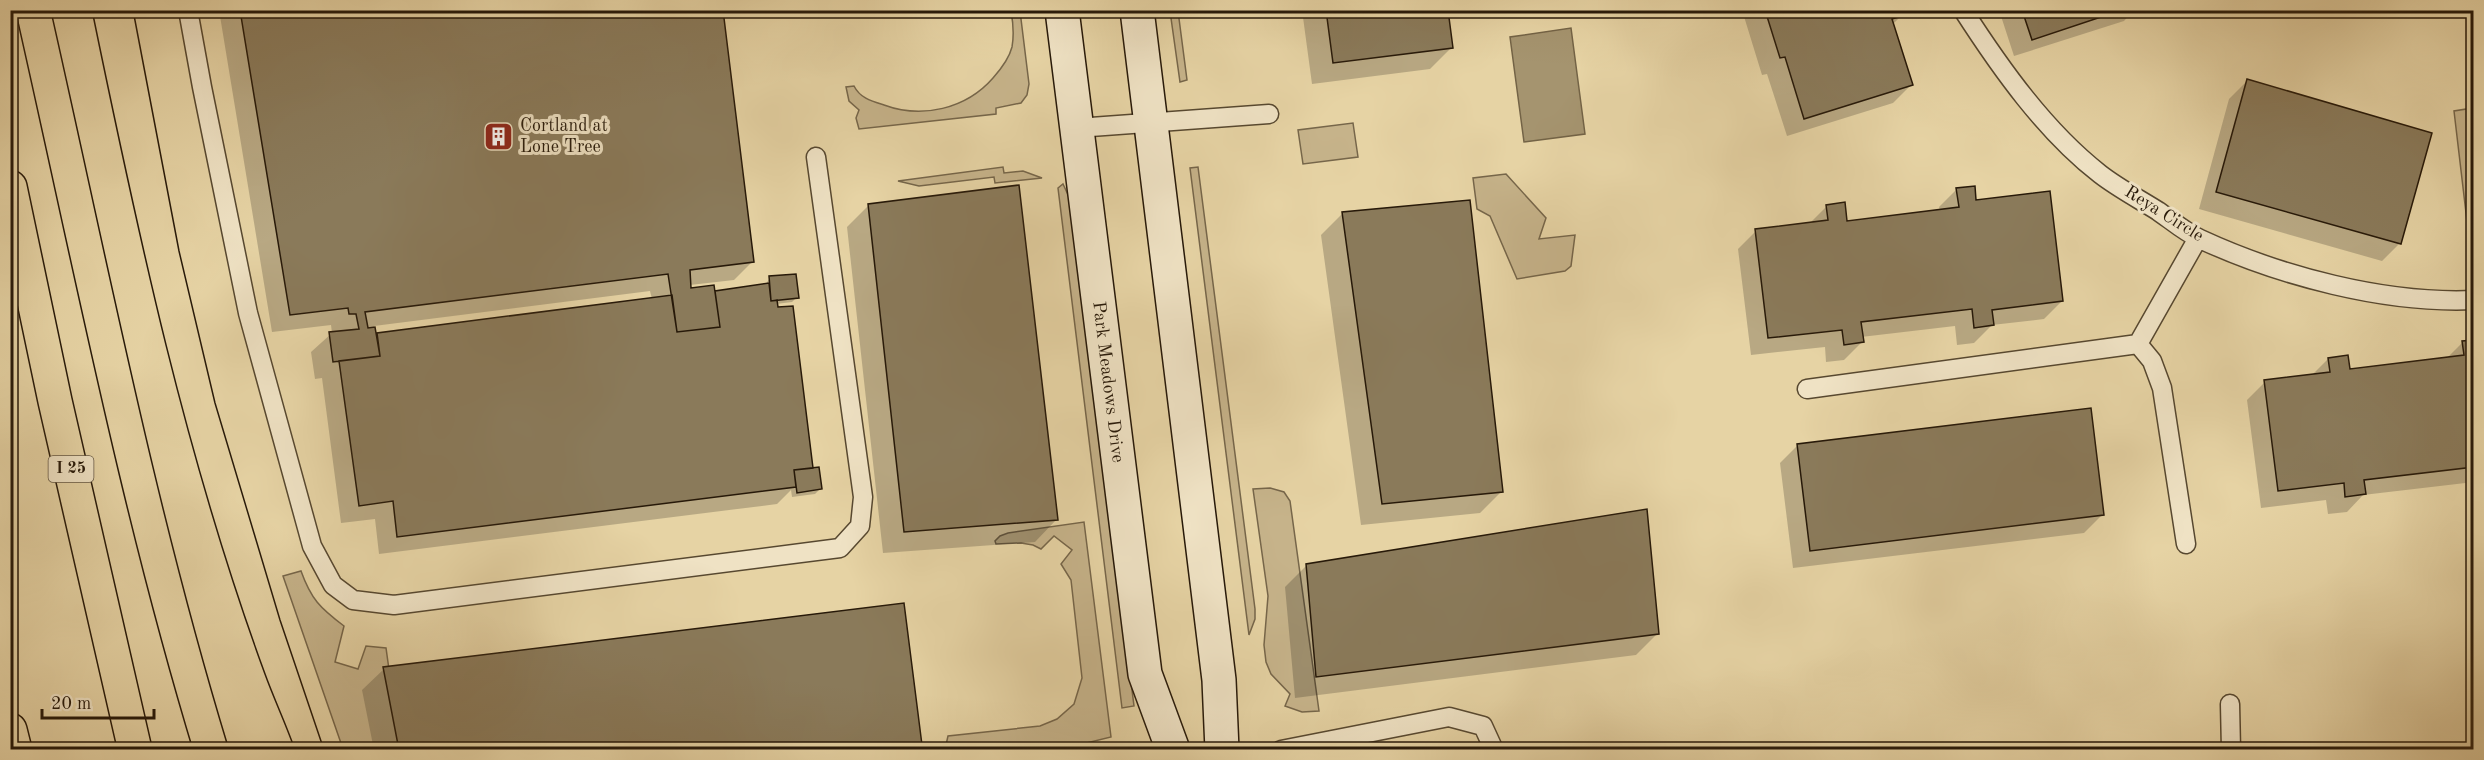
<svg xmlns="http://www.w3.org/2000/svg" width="2484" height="760" font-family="'Old Standard TT',serif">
<rect width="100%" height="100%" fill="#e6d3a4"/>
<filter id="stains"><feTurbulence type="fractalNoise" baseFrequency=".00333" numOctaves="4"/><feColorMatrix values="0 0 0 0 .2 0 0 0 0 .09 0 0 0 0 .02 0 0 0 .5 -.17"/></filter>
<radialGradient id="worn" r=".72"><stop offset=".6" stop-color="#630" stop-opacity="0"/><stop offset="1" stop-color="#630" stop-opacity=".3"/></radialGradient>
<path fill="#c6b38a" stroke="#76664a" stroke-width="1.5" d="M 1011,11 L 1020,11 L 1029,84 L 1027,95 L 1021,103 L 996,108 L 996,114 L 859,129 L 856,118 L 859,110 L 849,101 L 846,87 L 854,86 C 860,98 871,101 884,105 C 922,119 966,109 993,78 C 1001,69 1009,59 1012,47 C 1014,36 1013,22 1011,11 Z
M 1170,11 L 1178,11 L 1187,80 L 1180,82 Z
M 2473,108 L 2474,229 L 2468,230 L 2454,111 Z
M 1353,123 L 1358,157 L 1303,164 L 1298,130 Z
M 1003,167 L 1004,173 L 1023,171 L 1042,178 L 995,183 L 994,177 L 919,186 L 898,181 Z
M 1198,167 L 1255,609 L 1255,619 L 1249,635 L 1190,168 Z
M 1506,174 L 1546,218 L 1539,239 L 1575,235 L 1571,266 L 1565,271 L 1517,279 L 1490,216 L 1477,209 L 1473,178 Z
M 1063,184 L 1070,199 L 1134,706 L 1122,708 L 1058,188 Z
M 1270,488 L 1284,492 L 1290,501 L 1319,711 L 1302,712 L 1285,706 L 1290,694 L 1271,674 L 1266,662 L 1264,645 L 1268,596 L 1253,489 Z
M 1084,522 L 1111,737 L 1062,749 L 945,749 L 948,736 L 1040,726 L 1057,719 L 1074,704 L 1082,678 L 1071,580 L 1061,564 L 1072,550 L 1054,536 L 1041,549 L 1033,545 L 1021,543 L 996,544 L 995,541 L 1000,536 L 1008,533 Z
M 301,571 C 311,599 320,608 344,626 L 335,662 L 358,669 L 366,646 L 386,648 L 400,749 L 343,749 L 283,576 Z"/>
<path fill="#a5946f" stroke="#736346" stroke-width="1.5" d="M 1571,28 L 1585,134 L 1524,142 L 1510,37 Z"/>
<path fill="#0003" fill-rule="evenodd" d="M 219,10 L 721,10 L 752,262 L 734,280 L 690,285 L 690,289 L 713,292 L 765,285 L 770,278 L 797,297 L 792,302 L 776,304 L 812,469 L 820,489 L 815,494 L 792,497 L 791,490 L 777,504 L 379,554 L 375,519 L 341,523 L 322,378 L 315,379 L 311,352 L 332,333 L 331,325 L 272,332 ZM 650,291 L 652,299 L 375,334 L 374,326 Z
M 1302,10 L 1446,10 L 1452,47 L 1430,69 L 1312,84 Z
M 1742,10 L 1902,10 L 1903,14 L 1892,25 L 1911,85 L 1893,103 L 1787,136 L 1767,74 L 1762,75 Z
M 1999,10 L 2134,10 L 2124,21 L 2014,56 Z
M 2247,81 L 2400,243 L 2382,261 L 2199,209 L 2229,99 Z
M 1957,189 L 1975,202 L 2062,301 L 2044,319 L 1992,325 L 1974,343 L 1957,345 L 1955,326 L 1861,337 L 1862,342 L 1844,360 L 1826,362 L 1825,347 L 1751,355 L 1738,249 L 1756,231 L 1809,224 L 1827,206 L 1846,223 L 1940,211 L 1939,207 Z
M 869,205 L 1056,520 L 1035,542 L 883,553 L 847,227 Z
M 1343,213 L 1502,491 L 1480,513 L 1361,525 L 1321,235 Z
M 2474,341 L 2474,482 L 2363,495 L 2347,512 L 2328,514 L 2326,500 L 2261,508 L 2247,400 L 2265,382 L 2311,376 L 2328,359 L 2348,371 L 2446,359 L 2463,342 Z
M 1798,445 L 2102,515 L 2084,533 L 1793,568 L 1780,463 Z
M 1307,565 L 1658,633 L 1636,655 L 1295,698 L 1285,587 Z
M 384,669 L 920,745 L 915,750 L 374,750 L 362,690 Z"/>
<path fill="#8a7a5a" stroke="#271909" stroke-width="1.5" d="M 240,10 L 723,10 L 754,262 L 690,270 L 691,288 L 714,285 L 720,327 L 677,332 L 668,274 L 365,312 L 368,328 L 375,327 L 380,356 L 333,362 L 329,332 L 359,329 L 356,314 L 349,314 L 348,308 L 290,315 Z
M 1326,10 L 1448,10 L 1453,48 L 1333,63 Z
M 1765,10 L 1904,10 L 1905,15 L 1892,19 L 1913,85 L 1804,119 L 1785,57 L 1780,58 Z
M 2022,10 L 2122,10 L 2032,40 Z
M 2247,79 L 2432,133 L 2401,244 L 2216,192 Z
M 1019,185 L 1058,520 L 904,532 L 868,204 Z
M 1975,186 L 1976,200 L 2050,191 L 2063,301 L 1992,310 L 1994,325 L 1974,328 L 1972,309 L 1861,322 L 1864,342 L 1844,345 L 1842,330 L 1768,338 L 1755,229 L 1828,220 L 1826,205 L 1845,202 L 1847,221 L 1959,207 L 1956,188 Z
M 1470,200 L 1503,492 L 1382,504 L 1342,212 Z
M 796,274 L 799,298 L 771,301 L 769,276 Z
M 769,283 L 771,301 L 777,300 L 778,307 L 793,306 L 813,468 L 794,470 L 796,487 L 397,537 L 393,501 L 359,506 L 339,361 L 380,356 L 377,333 L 672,295 L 677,332 L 720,327 L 715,291 Z
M 2474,340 L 2474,467 L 2364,480 L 2366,494 L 2345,497 L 2344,483 L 2278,491 L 2264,380 L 2330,372 L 2328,358 L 2348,355 L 2350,369 L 2464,355 L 2462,341 Z
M 2091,408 L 2104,515 L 1810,551 L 1797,444 Z
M 819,467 L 822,489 L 797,493 L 794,470 Z
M 1647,509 L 1659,634 L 1316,677 L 1306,564 Z
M 904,603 L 922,745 L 889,750 L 399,750 L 383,667 Z"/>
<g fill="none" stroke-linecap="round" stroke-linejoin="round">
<defs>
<path id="lane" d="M 188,10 L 202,87 L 248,313 L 312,546 L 333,585 L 353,600 L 394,605 L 840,548 L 860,526 L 863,497 L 816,157
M 1963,10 C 2001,69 2045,131 2100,174 C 2118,188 2139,199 2158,211 C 2171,220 2185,232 2200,239 C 2280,276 2385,304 2474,300
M 1077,128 L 1269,114
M 2138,344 L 2198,238
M 1807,389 L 2138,344 L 2152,361 L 2162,388 L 2186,544
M 2230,704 L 2231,750
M 1281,750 L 1449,717 L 1483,726 L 1494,750"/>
<path id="secondary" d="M 1062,10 L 1145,674 L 1173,750
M 1137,10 L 1219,680 L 1222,750"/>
<path id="highway" d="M 33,10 C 89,257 137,507 211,750
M 10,187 L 55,401 L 135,750
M 10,730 L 15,750"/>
</defs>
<use href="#lane" stroke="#574830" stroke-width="21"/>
<use href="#secondary" stroke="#271909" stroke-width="36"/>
<use href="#highway" stroke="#271909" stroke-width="36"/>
<use href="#lane" stroke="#efe2c4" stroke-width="18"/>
<use href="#secondary" stroke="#efe2c4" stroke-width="33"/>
<use href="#highway" stroke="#e6d3a4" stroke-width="33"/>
<path stroke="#271909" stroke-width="1.5" d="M 92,10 C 138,234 186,459 265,674 C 274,699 286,724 295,750
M 133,10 L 179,251 L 215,403 L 280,620 L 324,750"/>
</g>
<defs>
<symbol id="building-square" viewBox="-11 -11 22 22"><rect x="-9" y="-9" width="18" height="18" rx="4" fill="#8f2418" stroke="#efe2c4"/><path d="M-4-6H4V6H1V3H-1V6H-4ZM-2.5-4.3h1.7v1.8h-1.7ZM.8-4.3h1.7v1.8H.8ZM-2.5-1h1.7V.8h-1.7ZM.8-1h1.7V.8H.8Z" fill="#fff"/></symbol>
</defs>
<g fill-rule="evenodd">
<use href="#building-square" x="482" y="120" width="33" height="33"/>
</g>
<g text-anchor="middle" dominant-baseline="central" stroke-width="6" stroke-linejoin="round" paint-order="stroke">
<rect fill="#efe2c4" stroke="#635541" stroke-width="1.5" x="48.5" y="456" width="45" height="26" rx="4.5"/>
<g font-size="16" font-weight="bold" fill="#271909">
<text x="71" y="469">I 25</text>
</g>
<g font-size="18" fill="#271909" stroke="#efe2c4" text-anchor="start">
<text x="520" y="126">Cortland at<tspan x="520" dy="21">Lone Tree</tspan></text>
</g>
<g font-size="18" fill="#271909" stroke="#efe2c4">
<text transform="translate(2164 214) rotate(32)">Reya Circle</text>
<text transform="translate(1108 382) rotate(83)">Park Meadows Drive</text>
</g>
</g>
<rect width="2484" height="760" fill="none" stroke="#e6d3a4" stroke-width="36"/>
<rect x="12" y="12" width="2460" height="736" fill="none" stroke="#271909" stroke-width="3"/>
<rect x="18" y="18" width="2448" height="724" fill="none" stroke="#271909" stroke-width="1.5"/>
<path d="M42 709v9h112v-9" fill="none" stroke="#271909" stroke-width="3"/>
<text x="51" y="709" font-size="18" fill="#271909" stroke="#efe2c4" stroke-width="4.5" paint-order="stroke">20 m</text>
<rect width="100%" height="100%" filter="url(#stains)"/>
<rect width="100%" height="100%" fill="url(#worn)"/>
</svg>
